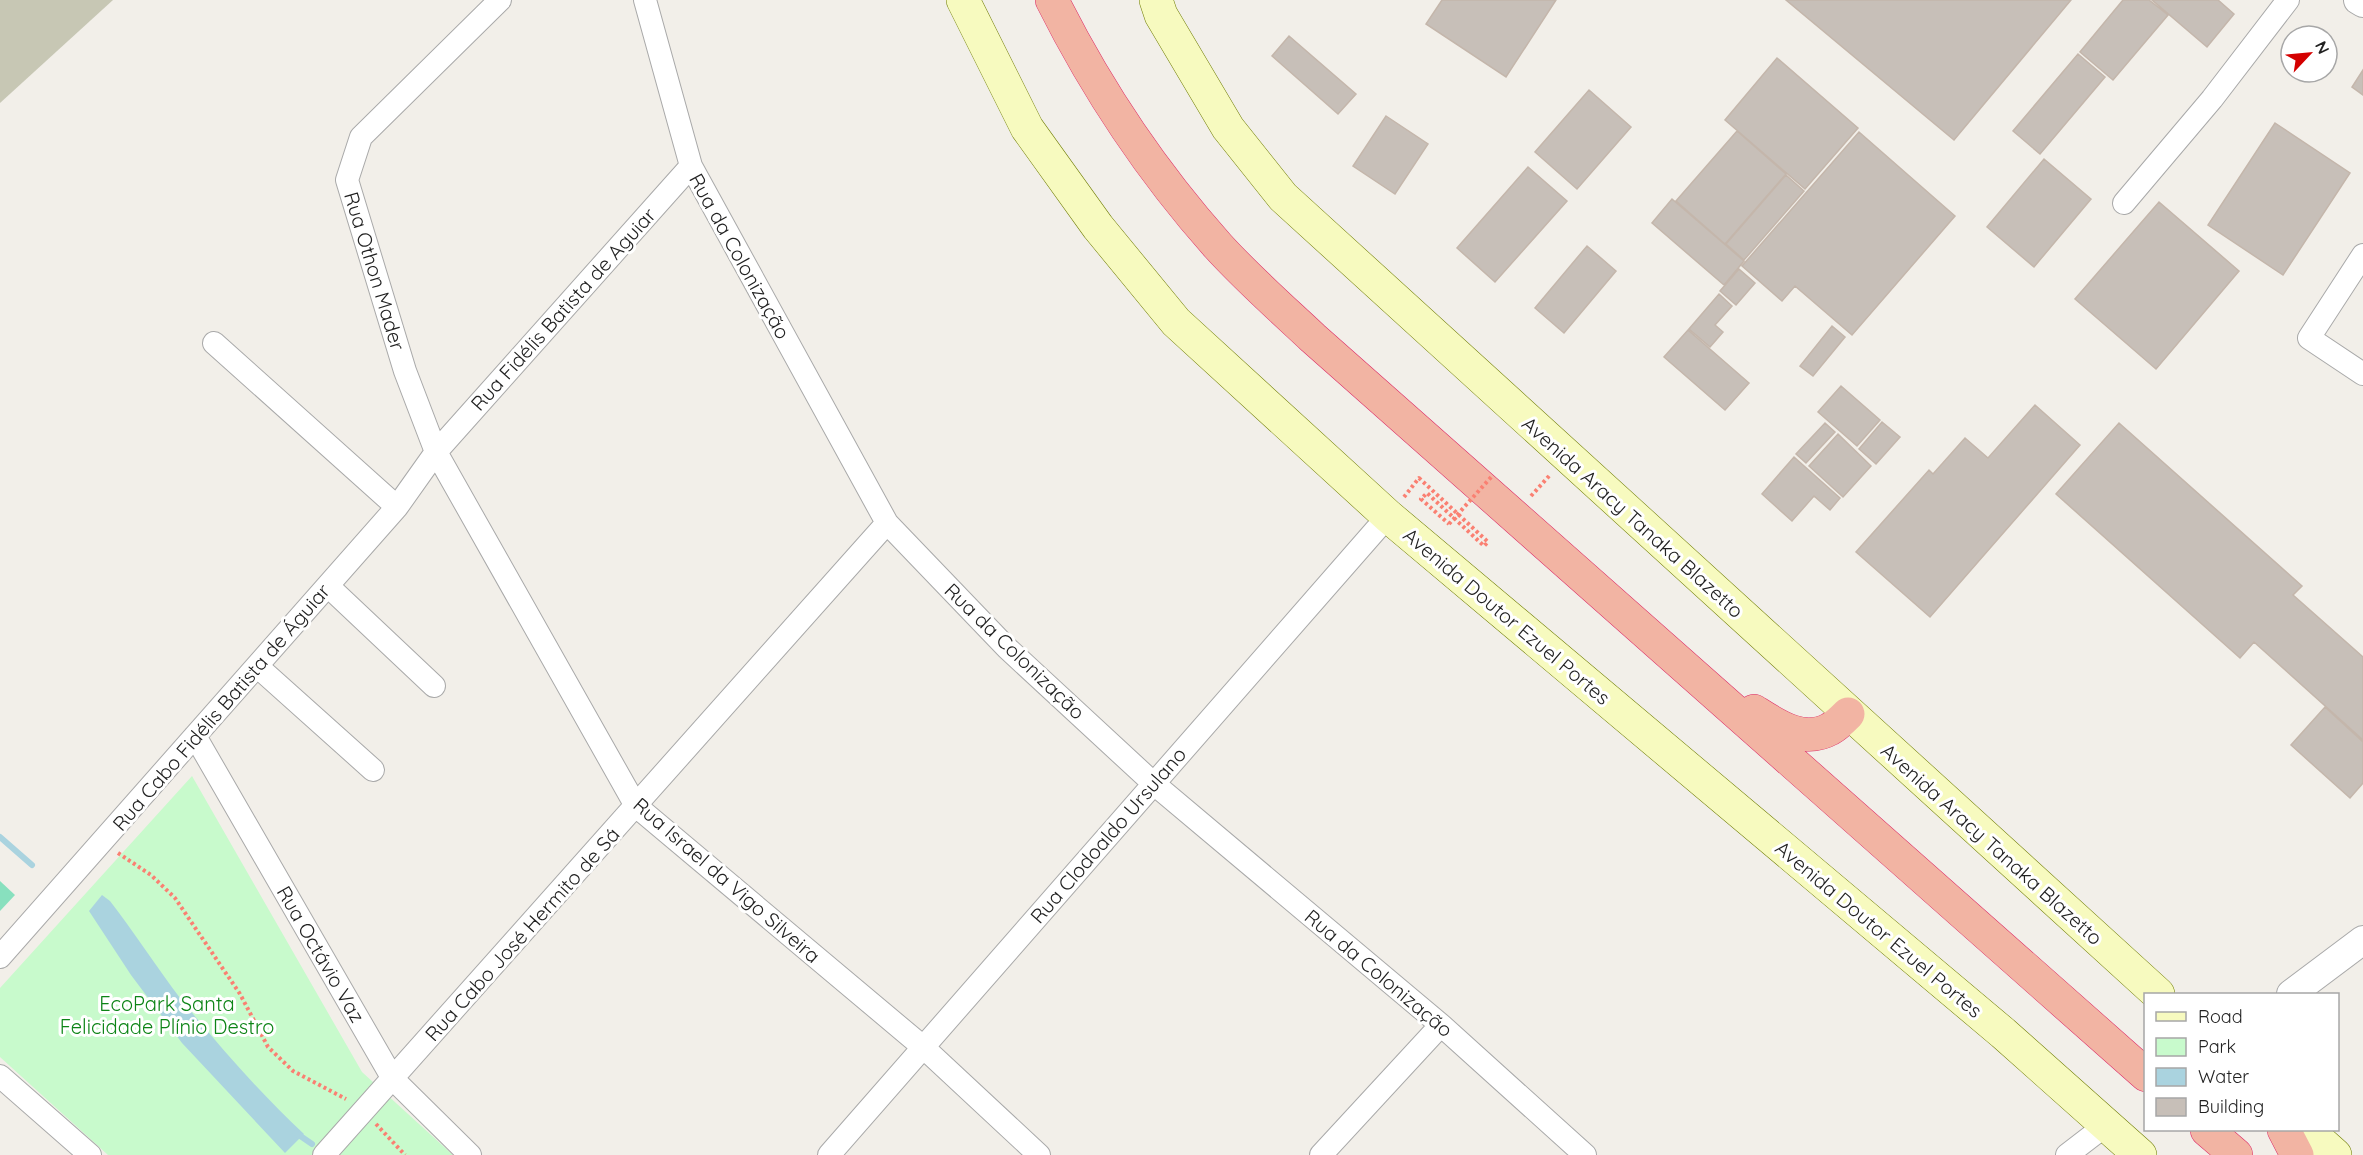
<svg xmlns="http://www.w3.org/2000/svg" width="2363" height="1155" font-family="Quicksand,sans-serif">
<rect width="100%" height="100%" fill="#f2efe9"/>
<path fill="#c7c7b4" d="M 0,0 L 113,0 L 0,103 Z"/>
<path fill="#c8facc" d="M 192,776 L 362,1072 L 453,1155 L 108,1155 L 0,1057 L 0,988 Z"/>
<path fill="#88e0be" d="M 0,881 L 15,895 L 0,911 Z"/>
<path fill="#aad3df" d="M 102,895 L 110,901 C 134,932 156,966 180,998 C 219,1046 259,1092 304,1134 L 285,1153 L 182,1043 L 131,975 L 89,911 Z"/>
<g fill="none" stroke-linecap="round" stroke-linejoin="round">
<path stroke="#aad3df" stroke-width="6" d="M 0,837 L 32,865
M 296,1133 L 312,1144"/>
</g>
<path fill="#c7bfb8" stroke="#c4b6ab" stroke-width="1.5" d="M 1442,0 L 1556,0 L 1506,77 L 1426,24 Z
M 1786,0 L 2071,0 L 1954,140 Z
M 2123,0 L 2149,0 L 2168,15 L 2113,80 L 2080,52 Z
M 2152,0 L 2218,0 L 2234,14 L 2207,47 Z
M 1289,36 L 1356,94 L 1338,114 L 1272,56 Z
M 2078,54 L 2105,77 L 2040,154 L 2013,131 Z
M 1777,58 L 1858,128 L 1805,189 L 1725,120 Z
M 2363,70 L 2363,95 L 2352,87 Z
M 1589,90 L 1631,127 L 1577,189 L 1535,152 Z
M 1386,116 L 1428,144 L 1395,194 L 1353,166 Z
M 2275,123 L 2350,173 L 2283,275 L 2208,225 Z
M 1737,131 L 1786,174 L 1725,244 L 1676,201 Z
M 1859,132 L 1955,216 L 1852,335 L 1795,286 L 1782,301 L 1742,266 Z
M 2044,159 L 2091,199 L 2034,267 L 1987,227 Z
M 1528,167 L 1567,201 L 1495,282 L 1457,248 Z
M 1786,175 L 1804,191 L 1744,260 L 1726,244 Z
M 1672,199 L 1744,261 L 1724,285 L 1652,223 Z
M 2159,202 L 2239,271 L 2156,369 L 2075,299 Z
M 1587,246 L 1616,271 L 1564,333 L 1535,308 Z
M 1739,269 L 1755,283 L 1736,305 L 1720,291 Z
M 1719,294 L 1732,306 L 1715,325 L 1723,332 L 1710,347 L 1689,329 Z
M 1832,326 L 1845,337 L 1813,376 L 1800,366 Z
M 1688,330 L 1749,383 L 1725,410 L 1664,357 Z
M 1841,386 L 1880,420 L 1857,446 L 1818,412 Z
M 2035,405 L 2080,445 L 1930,617 L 1856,552 L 1929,470 L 1933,474 L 1965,438 L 1988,458 Z
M 1882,422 L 1900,437 L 1876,464 L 1859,449 Z
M 1825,423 L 1835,432 L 1806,463 L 1796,454 Z
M 2119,423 L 2302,586 L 2293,595 L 2363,657 L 2363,740 L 2254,642 L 2240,658 L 2056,494 Z
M 1838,434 L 1871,466 L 1843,497 L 1809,466 Z
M 1794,457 L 1840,498 L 1830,510 L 1814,496 L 1792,521 L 1762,494 Z
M 2325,707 L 2363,742 L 2363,783 L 2350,798 L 2291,745 Z"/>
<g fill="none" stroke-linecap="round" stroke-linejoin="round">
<defs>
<path id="minor" d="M 500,0 L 361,137 L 347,180 L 405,371 L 436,452 L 636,806 L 923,1047 L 1039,1155
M 645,0 L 691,166 L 887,523 L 1007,648 L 1153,783 L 1441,1025 L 1585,1155
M 2124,203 L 2212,99 L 2288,0
M 2363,255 L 2309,338 L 2363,374
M 214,343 L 397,507
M 328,586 L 434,686
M 258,667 L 373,770
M 195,736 L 393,1079 L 470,1155
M 0,957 L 397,507 L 436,452 L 691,166
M 0,1076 L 90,1155
M 324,1155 L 887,523
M 829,1155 L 1388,516
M 1321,1155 L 1441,1025
M 2067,1155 L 2106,1125"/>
<path id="tertiary" d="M 2358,0 L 2363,3
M 2291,994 L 2363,940"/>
<path id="secondary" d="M 963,0 L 1027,128 L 1098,227 L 1176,322 L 1388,516 L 2003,1033 L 2140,1155
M 1156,0 L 1161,15 L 1228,128 L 1283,197 L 2158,994
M 2307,1130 L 2335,1155"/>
<path id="trunk" d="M 1052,0 C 1096,88 1152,172 1218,246 C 1247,278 1281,308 1313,338 L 2146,1075
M 1754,711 C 1776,725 1803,744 1830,729 C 1836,726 1843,719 1848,714
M 2207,1130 L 2236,1155
M 2284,1130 L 2297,1155"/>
</defs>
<use href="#minor" stroke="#a9a9a9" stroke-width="24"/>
<use href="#tertiary" stroke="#a9a9a9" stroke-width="30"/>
<use href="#secondary" stroke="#707d05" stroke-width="34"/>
<use href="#trunk" stroke="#dc2a67" stroke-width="34"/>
<path stroke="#fa8072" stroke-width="4" stroke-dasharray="3 3" stroke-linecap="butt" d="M 1531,496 L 1550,475
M 1404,497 L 1419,478 L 1488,542 L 1484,546 L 1427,493 L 1421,499 L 1449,524
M 118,853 L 151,875 L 175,898 L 240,994 L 268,1047 L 293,1071 L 346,1099
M 376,1124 L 405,1155"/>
<use href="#minor" stroke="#fff" stroke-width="22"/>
<use href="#tertiary" stroke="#fff" stroke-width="28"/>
<use href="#secondary" stroke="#f7fabf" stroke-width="33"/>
<use href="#trunk" stroke="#f2b4a3" stroke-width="33"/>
<path stroke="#fa8072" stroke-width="4" stroke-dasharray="3 3" stroke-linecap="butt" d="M 1449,524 L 1493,475"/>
</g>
<g text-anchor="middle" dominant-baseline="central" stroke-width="6" stroke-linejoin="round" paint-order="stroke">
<g font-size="20" fill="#222" stroke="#fff">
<text transform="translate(740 256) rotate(61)">Rua da Colonização</text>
<text transform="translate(375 271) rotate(73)">Rua Othon Mader</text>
<text transform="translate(563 309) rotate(-48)">Rua Fidélis Batista de Aguiar</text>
<text transform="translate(1633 517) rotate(42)">Avenida Aracy Tanaka Blazetto</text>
<text transform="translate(1507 616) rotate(40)">Avenida Doutor Ezuel Portes</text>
<text transform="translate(1015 651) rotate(44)">Rua da Colonização</text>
<text transform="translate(221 707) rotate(-49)">Rua Cabo Fidélis Batista de Águiar</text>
<text transform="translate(1108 835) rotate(-49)">Rua Clodoaldo Ursulano</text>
<text transform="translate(1992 844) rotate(42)">Avenida Aracy Tanaka Blazetto</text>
<text transform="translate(727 880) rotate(41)">Rua Israel da Vigo Silveira</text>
<text transform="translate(1879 929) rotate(40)">Avenida Doutor Ezuel Portes</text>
<text transform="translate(522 934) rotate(-48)">Rua Cabo José Hermito de Sá</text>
<text transform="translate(321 954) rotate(60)">Rua Octávio Vaz</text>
<text transform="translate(1379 973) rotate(40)">Rua da Colonização</text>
</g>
<g font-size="20" fill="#0c8416" stroke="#fff">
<text x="167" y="1003">EcoPark Santa<tspan x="167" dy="23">Felicidade Plínio Destro</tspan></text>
</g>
</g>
<rect x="2144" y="993" width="195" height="138" fill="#ffffff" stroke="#a7a7a7" stroke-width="1.5"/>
<rect x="2156" y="1012" width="30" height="9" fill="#f7fabf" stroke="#a7a7a7" stroke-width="1.5"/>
<text x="2198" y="1023" font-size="18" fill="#222222">Road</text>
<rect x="2156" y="1038" width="30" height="18" fill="#c8facc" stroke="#a7a7a7" stroke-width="1.5"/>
<text x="2198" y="1053" font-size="18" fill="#222222">Park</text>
<rect x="2156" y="1068" width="30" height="18" fill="#aad3df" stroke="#a7a7a7" stroke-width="1.5"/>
<text x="2198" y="1083" font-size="18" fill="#222222">Water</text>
<rect x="2156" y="1098" width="30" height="18" fill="#c7bfb8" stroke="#a7a7a7" stroke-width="1.5"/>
<text x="2198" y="1113" font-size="18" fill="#222222">Building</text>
<g transform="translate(2309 54) rotate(64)"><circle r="28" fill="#ffffff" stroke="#a7a7a7" stroke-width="1.5"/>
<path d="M0-4.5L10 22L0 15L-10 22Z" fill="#d40000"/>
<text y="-9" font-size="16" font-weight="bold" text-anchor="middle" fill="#222222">N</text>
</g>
</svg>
